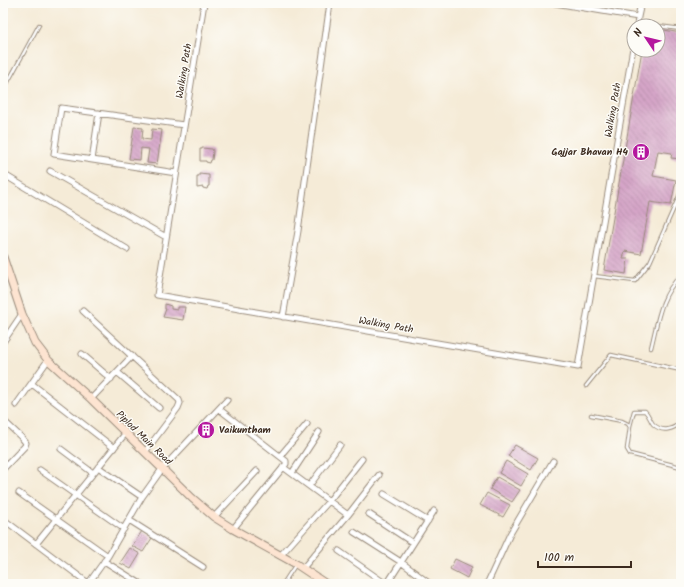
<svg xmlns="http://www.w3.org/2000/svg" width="684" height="587" font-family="Kalam,sans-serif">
<defs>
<pattern id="building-back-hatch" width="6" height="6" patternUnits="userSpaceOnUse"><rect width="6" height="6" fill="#d5a5c8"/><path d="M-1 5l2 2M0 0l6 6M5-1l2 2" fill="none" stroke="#ae87a2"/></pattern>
</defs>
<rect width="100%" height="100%" fill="#fdfcf7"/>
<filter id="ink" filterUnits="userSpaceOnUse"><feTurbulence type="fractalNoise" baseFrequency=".025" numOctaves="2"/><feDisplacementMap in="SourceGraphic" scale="8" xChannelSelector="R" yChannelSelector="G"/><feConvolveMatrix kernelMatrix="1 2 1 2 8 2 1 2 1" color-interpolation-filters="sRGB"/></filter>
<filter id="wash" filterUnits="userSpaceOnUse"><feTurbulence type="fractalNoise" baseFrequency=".012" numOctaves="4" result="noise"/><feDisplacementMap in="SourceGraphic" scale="16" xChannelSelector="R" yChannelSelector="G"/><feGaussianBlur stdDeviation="0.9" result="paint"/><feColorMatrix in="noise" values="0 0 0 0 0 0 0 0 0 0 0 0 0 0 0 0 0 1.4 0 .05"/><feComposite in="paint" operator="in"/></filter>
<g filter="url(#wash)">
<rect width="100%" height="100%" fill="#f5ebd7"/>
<g id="blocks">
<path fill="url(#building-back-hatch)" d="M 658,29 L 681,33 L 681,159 L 671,158 L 672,153 L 658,151 L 653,176 L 676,180 L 671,205 L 650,202 L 641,254 L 625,251 L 623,259 L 628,259 L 626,274 L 604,270 L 642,50 L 658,50 Z
M 134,127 L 143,128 L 142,139 L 151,140 L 152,129 L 162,130 L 157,164 L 147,163 L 149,149 L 141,148 L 140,160 L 129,159 Z
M 202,148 L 212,149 L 213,151 L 212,160 L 211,160 L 210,163 L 206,162 L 206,161 L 200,161 L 200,149 L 202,149 Z
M 199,174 L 209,175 L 209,186 L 208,186 L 207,189 L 203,188 L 203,187 L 197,188 L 197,176 L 199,176 Z
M 165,304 L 171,306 L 171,309 L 177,310 L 177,307 L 185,307 L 183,320 L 163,317 L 166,309 L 165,309 Z
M 205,423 L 213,430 L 207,436 L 200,429 Z
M 515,445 L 538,458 L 531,470 L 508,456 Z
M 506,461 L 528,474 L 521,486 L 499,473 Z
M 497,477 L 520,490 L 512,502 L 490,489 Z
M 487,493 L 510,505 L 503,517 L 480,505 Z
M 142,531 L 152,538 L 143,552 L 132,546 Z
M 130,548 L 140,554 L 131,569 L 120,563 Z
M 455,559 L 472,567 L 467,578 L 450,569 Z"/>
</g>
</g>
<g filter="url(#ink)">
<use href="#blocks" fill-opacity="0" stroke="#988a7a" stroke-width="1"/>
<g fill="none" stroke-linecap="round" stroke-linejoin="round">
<defs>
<path id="lane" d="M 638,23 L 657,26
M 658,26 L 681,29
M 3,91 L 39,25
M 594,276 L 635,281 L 650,262 L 681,192
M 651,348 C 658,320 660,296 681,275
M 586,386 L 611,355 L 681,370
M 591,415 L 622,421 L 628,424 L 630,427 L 627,449 L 630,454 L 681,467
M 630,426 L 634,411 L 645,411 C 649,415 650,420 653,424 C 662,433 674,430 681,421
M 283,584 L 296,564"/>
<path id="street" d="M 204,3 L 157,295 L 578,367 L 634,42
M 555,3 L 638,17 L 641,3
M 637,26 L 638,17
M 92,160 L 99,113
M 50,171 L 166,237
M 176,173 L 54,154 L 61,108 L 184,125
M 3,174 L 127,249
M 83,311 L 179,400 L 180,403 L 178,408 L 145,452
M 283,317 L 298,231 L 330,3
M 3,342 L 22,314
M 82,354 L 111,379
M 117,372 L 159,408
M 32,384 L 114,448
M 91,399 L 132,356
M 16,405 L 48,360
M 219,409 L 286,461 L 286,464 L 233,529
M 3,420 L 21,437 L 26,443 L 25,446 L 3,469
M 61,449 L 93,473
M 280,456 L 307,424
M 98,467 L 142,497
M 283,467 L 348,515
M 40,470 L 124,529
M 292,473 L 319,432
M 309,486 L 340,445
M 19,493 L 108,556
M 384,494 L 428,521
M 369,514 L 413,543
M 214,517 L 257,471
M 3,519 L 88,583
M 129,520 L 203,567
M 354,532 L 401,562 L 430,584
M 36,544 L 125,434
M 339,551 L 386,584
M 280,556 L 329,501 L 362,459
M 104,561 L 141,584
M 303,568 L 348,515 L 379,475
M 88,584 L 108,556 L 142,497 L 162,469 L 227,400
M 387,584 L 434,511
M 487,584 L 510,534 L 553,461"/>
<path id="secondary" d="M 3,257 L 22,314 L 35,343 L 48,360 L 91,399 L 192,498 L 214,517 L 233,529 L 296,564 L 326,584"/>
</defs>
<use href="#lane" stroke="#988a7a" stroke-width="4.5"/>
<use href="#street" stroke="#988a7a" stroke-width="7"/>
<use href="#secondary" stroke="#988a7a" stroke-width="9"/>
<use href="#lane" stroke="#fff" stroke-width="2.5"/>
<use href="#street" stroke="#fff" stroke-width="5"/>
<use href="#secondary" stroke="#fde4d1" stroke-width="7"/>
</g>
</g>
<defs>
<symbol id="building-disc" viewBox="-11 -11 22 22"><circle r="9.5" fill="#b5179e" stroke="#fdfcf7"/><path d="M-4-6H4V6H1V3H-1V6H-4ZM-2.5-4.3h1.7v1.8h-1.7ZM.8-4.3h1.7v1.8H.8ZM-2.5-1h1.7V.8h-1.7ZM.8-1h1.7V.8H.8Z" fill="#fff"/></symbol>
</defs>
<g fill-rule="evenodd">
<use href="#building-disc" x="631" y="142" width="20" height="20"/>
<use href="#building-disc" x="196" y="420" width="20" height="20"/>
</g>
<g text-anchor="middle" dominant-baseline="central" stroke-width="3" stroke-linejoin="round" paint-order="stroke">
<g font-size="10" fill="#3b2a1e" stroke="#fdfcf7">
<text transform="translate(184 71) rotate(-81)">Walking Path</text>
<text transform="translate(613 110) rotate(-80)">Walking Path</text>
<text transform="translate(386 325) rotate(10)">Walking Path</text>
<text transform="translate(144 438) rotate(44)">Piplod Main Road</text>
</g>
<g font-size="10" font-weight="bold" fill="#3b2a1e" stroke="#fdfcf7" text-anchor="end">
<text x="628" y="152">Gajjar Bhavan H4</text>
<text x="219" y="430" text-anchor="start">Vaikuntham</text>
</g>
</g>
<rect width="684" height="587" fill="none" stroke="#fdfcf7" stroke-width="16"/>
<g transform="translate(646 38) rotate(305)"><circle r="19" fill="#fdfcf7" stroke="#afa8a0"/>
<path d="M0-3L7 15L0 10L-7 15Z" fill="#b5179e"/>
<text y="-6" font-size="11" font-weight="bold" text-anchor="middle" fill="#3b2a1e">N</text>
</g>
<path d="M538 561v6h93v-6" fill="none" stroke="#3b2a1e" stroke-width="2"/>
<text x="544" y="561" font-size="12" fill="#3b2a1e" stroke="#fdfcf7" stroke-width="3" paint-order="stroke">100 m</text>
</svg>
